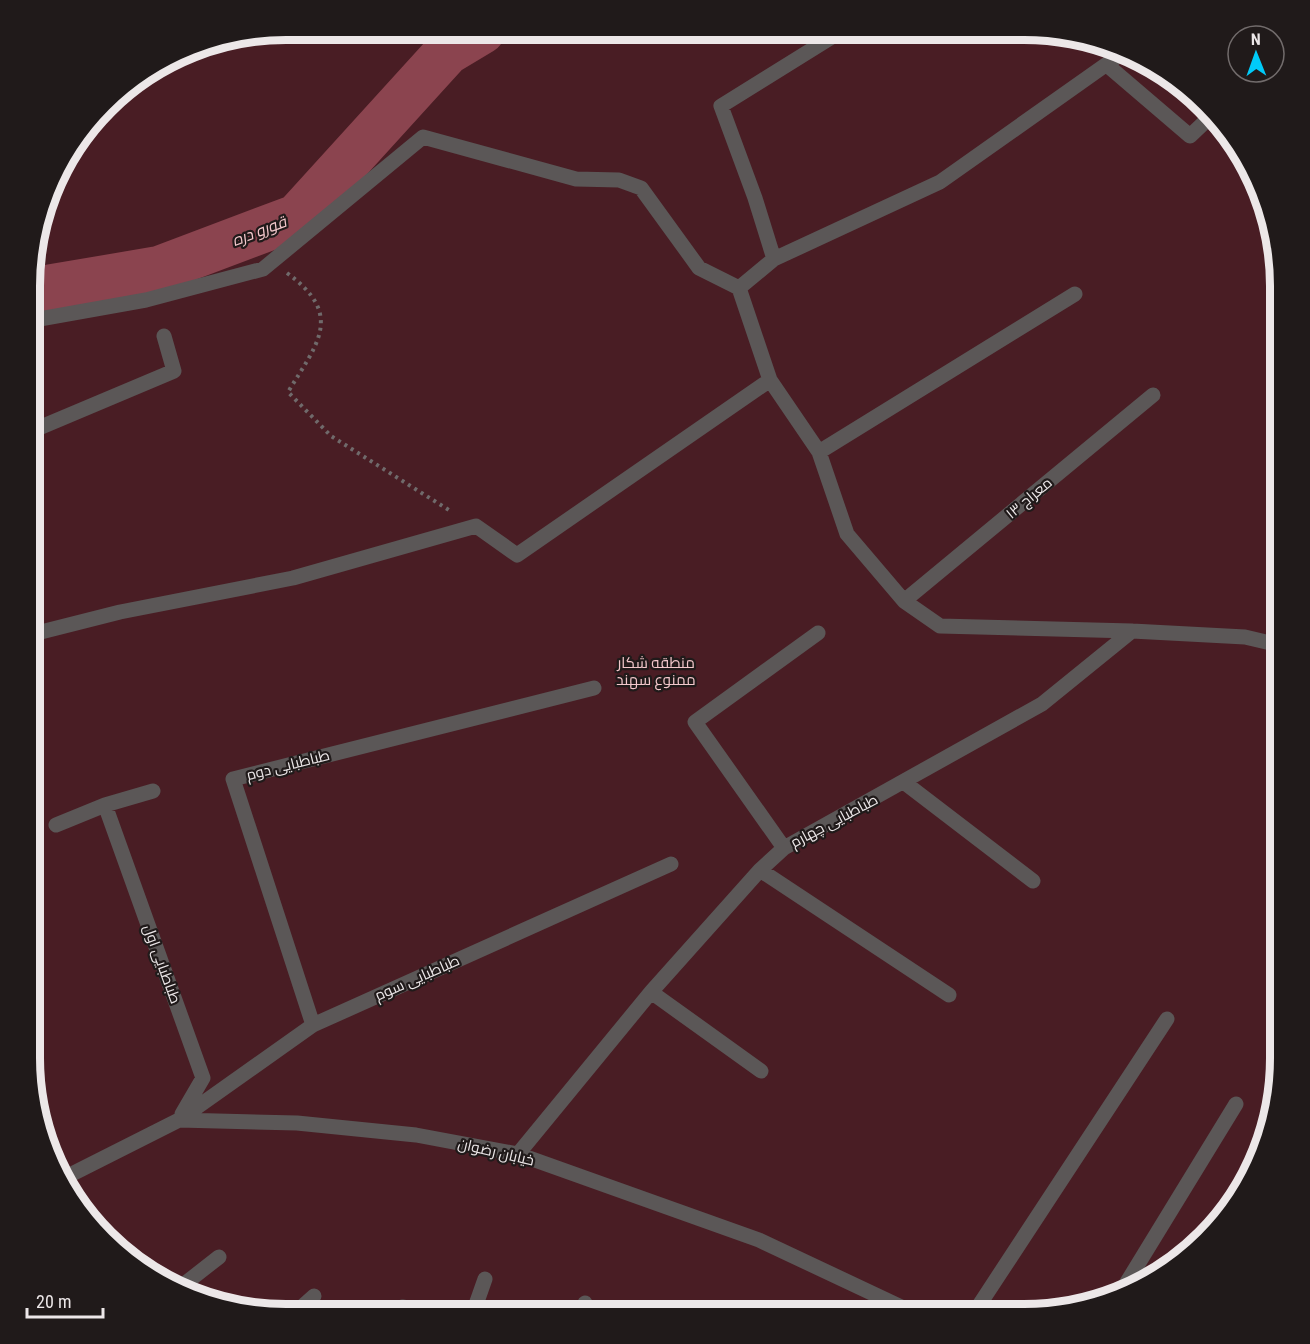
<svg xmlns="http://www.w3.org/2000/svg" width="1310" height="1344" font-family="'Roboto Condensed',Cairo,sans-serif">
<rect width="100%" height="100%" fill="#201a1a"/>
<path fill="#491d24" d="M 286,30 L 1057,32 L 1152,65 L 1227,131 L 1266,204 L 1279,270 L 1279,1074 L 1246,1186 L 1179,1261 L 1106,1300 L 1040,1313 L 270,1313 L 173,1287 L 83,1213 L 44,1140 L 31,1074 L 35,237 L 65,158 L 118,93 L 204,44 Z"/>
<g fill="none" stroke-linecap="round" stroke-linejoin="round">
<path stroke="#8b444f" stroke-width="46" d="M 35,290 L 159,269 L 297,217 L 447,52 L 482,31"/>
<path stroke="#706a6b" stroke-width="4" stroke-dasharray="3 4.5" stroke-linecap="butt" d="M 287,273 C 345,315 317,344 288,392 L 331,436 L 452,512"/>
<path stroke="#5b5757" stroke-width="15" d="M 1107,65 L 1190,136 L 1211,116
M 774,259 L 755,198 L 721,106 L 840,32
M 739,288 L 774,259 L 940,182 L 1121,54
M 34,320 L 146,300 L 263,269 L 423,137 L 576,179 L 619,180 L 641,188 L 699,268 L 739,288 L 770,380 L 819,452 L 847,534 L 904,601 L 940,626 L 1132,631 L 1245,637 L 1279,645
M 34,430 L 174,371 L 164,336
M 819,452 L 1075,294
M 904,601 L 1153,395
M 33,634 L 120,612 L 293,578 L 476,526 L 517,555 L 770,380
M 905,783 L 1033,881
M 105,805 L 203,1078 L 182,1114
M 56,825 L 105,805 L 153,791
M 784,848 L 695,722 L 818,633
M 760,870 L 949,995
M 651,992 L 761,1071
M 313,1025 L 233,779 L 594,688
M 179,1120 L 313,1025 L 671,864
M 518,1154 L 651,992 L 760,870 L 784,848 L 1042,704 L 1132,631
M 64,1178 L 179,1120 L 297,1123 L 416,1135 L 518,1154 L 759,1240 L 914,1313
M 178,1289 L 219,1257
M 1121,1292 L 1236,1104
M 295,1313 L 314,1296
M 395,1313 L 402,1307 L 445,1313
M 473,1313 L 485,1279
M 582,1313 L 585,1303
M 974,1313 L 1167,1019"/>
</g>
<g text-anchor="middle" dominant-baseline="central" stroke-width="4.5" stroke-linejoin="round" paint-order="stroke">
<g font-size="15" fill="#ece7e8" stroke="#201a1a">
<text transform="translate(1029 498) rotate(-40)">معراج ۱۳</text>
<text transform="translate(288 765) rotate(-14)">طباطبایی دوم</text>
<text transform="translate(834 821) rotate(-28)">طباطبایی چهارم</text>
<text transform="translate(162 964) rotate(70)">طباطبایی اول</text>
<text transform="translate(417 978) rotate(-24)">طباطبایی سوم</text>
<text transform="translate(496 1152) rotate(13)">خیابان رضوان</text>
</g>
<g font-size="15" fill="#f3c7cb" stroke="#201a1a">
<text x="656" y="663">منطقه شکار<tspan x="656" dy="17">ممنوع سهند</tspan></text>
</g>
<g font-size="16" font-style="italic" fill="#f5c9cd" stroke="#201a1a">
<text transform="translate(259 231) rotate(-21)">قورو دره</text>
</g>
</g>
<path d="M0 0H1310V1344H0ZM286 40H1024A246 246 0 0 1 1270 286V1058A246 246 0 0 1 1024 1304H286A246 246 0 0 1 40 1058V286A246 246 0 0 1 286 40Z" fill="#201a1a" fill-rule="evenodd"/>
<path fill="none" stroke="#ece7e8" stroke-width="8" d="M286 40H1024A246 246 0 0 1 1270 286V1058A246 246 0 0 1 1024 1304H286A246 246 0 0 1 40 1058V286A246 246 0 0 1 286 40Z"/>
<g transform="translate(1256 54) rotate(359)"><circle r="28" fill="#201a1a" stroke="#726c6c" stroke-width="1.5"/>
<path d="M0-4.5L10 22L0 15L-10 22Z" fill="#00cbf9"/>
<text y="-9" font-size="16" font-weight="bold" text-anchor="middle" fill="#ece7e8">N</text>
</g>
<path d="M27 1308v9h76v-9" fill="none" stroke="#ece7e8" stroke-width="3"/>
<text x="36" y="1308" font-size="18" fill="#ece7e8" stroke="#201a1a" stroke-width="4.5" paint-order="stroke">20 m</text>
</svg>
